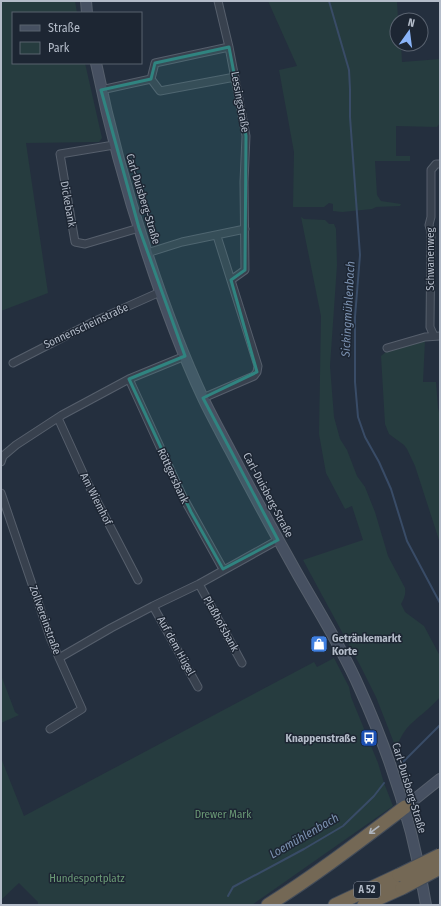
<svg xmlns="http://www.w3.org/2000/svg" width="441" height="906" font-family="'Fira Sans Condensed',sans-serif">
<rect width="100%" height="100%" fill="#242f3e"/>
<path fill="#263c3f" d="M 1,1 L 75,1 L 77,13 L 13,13 L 13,63 L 85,63 L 102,138 L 99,142 L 26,143 L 48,293 L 1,311 Z
M 268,1 L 397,1 L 398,20 L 397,20 L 397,44 L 401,44 L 402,62 L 440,59 L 440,123 L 437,127 L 396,126 L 396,156 L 410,156 L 410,161 L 375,161 L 377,195 L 381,201 L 401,204 L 400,206 L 376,207 L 372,209 L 342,212 L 333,211 L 333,204 L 329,203 L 324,207 L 293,207 L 294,152 L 279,70 L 297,66 Z
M 301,217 L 304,219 L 325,220 L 329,224 L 334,224 L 336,229 L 337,265 L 330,366 L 334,417 L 340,439 L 347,450 L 357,476 L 365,487 L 375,512 L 388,556 L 405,588 C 406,595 404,598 401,604 L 405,612 L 424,626 L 440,656 L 440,697 C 430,709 417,717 407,728 C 402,734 399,741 396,748 L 376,697 L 361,667 L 303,560 L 363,540 L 352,506 L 345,509 L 326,473 L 319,434 L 321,316 Z
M 425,340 L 423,382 L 436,382 L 438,408 L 440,417 L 440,543 L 415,466 L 407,449 L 404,445 L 389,434 L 385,424 L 381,356 L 387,351 Z
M 334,658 L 349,687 L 351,697 L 378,763 L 384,783 L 393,806 L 252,905 L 38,905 L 38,902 L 19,883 L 1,900 L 1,758 L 24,816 L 314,662 L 317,667 Z
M 1,675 L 15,712 L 19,715 L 1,723 Z"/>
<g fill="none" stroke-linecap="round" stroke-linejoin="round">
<path stroke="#394c67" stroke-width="2" d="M 329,1 L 349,70 L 350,89 L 350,117 L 360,255 L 355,317 L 355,382 L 358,417 L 365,437 L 379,462 L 391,489 L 407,541 L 440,603
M 402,763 L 440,725
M 228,896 L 233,887 L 304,849 L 343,826 L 374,796 L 384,783"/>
<defs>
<path id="street" d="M 218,1 L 229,47 L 246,136 L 244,182 L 245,270 L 231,280
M 229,47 L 155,63 L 151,79 L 160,91 L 235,77
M 101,90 L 151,79
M 114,145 L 60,154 L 75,242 L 85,244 L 139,228
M 147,253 L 182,242 L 245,229
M 434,336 L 430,327 L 431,232 L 429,225 L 431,217 L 431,170 L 436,164 L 440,164
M 387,348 L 425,337 L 440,336
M 13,363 L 95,321 L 160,292
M 129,379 L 183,497 L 223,569
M 203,398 L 254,376 L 257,372 L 258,366 L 217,236
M 58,418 L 88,484 L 138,580
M 1,462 L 3,456 L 16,445 L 62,415 L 129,379 L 185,356
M 1,493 L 51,640 L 82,709 L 50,729
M 199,584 L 242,663
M 153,606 L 198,687
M 59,658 L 111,628 L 153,606 L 199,584 L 278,540"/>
<path id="secondary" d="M 86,1 L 87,13
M 96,63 C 109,127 126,190 147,253 C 163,302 181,351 203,398 C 211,415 221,433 230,450 C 252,492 275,534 298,575 C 319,612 342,648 359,687 C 391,757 414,829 426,905
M 405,807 L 440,779"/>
<path id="highway" d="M 268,905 C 316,875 360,841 405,807
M 335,905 L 399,875
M 364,905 L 402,888"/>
</defs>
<use href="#street" stroke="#565f6c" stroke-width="9"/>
<use href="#secondary" stroke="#565f6c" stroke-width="12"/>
<use href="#highway" stroke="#434c59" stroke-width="15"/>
<use href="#street" stroke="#38414e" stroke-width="7"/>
<use href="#secondary" stroke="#465061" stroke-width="10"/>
<use href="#highway" stroke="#746855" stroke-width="13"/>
<defs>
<path id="highway-bridge" d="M 399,875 L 440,855
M 402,888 L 440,868"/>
</defs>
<use href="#highway-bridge" stroke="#434c59" stroke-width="15" stroke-linecap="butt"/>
<use href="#highway-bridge" stroke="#746855" stroke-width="13"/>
</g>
<defs><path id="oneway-shaft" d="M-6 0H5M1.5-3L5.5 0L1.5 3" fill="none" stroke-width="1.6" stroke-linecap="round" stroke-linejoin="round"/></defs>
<use stroke="#aeb4bd" href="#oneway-shaft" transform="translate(374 830) rotate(143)"/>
<path fill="#308480" fill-opacity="0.2" stroke="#308480" stroke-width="3" stroke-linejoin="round" d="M 229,47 L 246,136 L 245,270 L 231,280 L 257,372 L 203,398 L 278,540 L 223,569 L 191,512 L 129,379 L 185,356 L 139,228 L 101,90 L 151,79 L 155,63 Z"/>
<defs>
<symbol id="shop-square" viewBox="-11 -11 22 22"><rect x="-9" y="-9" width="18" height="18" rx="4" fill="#3f7fe0" stroke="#1d2633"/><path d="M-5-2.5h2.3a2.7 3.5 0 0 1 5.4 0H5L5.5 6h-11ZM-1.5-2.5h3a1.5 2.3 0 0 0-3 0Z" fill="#fff"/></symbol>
<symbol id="bus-square" viewBox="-11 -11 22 22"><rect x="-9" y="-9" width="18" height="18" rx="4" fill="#1a4fb4" stroke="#1d2633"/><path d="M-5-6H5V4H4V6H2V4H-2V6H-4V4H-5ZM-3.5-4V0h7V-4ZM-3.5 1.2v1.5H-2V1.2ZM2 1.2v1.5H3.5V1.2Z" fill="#fff"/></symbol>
</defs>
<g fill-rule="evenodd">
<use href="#shop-square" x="309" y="634" width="20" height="20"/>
<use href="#bus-square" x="359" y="728" width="20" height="20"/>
</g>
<g text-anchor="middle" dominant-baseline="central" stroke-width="3" stroke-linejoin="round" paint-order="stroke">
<rect fill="#1d2633" stroke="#878f9c" stroke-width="1" x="354" y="882" width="26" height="16" rx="3"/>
<g font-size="10" font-weight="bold" fill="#b4bcc9">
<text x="367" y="890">A 52</text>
</g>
<g font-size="11" fill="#b4bcc9" stroke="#1d2633">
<text transform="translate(240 102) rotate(80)">Lessingstraße</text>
<text transform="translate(143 199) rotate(73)">Carl-Duisberg-Straße</text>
<text transform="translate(68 204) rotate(80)">Dickebank</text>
<text transform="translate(430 259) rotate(-90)">Schwanenweg</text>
<text transform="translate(86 326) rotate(-25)">Sonnenscheinstraße</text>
<text transform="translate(173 476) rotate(65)">Röttgersbank</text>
<text transform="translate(268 495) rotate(62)">Carl-Duisberg-Straße</text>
<text transform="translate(96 499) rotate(63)">Am Wiemhof</text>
<text transform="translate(45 620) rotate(70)">Zollvereinstraße</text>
<text transform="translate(221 624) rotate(61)">Plaßhofsbank</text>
<text transform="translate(176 646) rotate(61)">Auf dem Hügel</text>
<text transform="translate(409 788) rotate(73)">Carl-Duisberg-Straße</text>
</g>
<g font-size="11" font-weight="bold" fill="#b4bcc9" stroke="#1d2633" text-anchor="start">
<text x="332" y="638">Getränkemarkt<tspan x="332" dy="13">Korte</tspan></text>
<text x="356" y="738" text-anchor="end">Knappenstraße</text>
</g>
<g font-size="11" fill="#6b9a76" stroke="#1d2633">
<text x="223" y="814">Drewer Mark</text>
<text x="87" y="878">Hundesportplatz</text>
</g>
<g font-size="12" font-style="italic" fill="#7c92b1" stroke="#1d2633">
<text transform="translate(348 309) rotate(-87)">Sickingmühlenbach</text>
<text transform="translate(304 836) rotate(-30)">Loemühlenbach</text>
</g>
</g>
<rect width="441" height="906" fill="none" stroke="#b4bcc9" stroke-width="4"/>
<rect x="12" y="12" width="130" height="52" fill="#1d2633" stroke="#59626f"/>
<rect x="20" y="25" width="20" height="6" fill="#465061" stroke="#59626f"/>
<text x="48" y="32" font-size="12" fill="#b4bcc9">Straße</text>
<rect x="20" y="42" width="20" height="12" fill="#263c3f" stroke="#59626f"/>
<text x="48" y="52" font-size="12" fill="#b4bcc9">Park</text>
<g transform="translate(409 32) rotate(14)"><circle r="19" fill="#1d2633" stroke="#59626f"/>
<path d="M0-3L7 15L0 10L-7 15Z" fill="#8ab4f8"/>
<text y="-6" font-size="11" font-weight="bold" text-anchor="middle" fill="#b4bcc9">N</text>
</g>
</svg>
